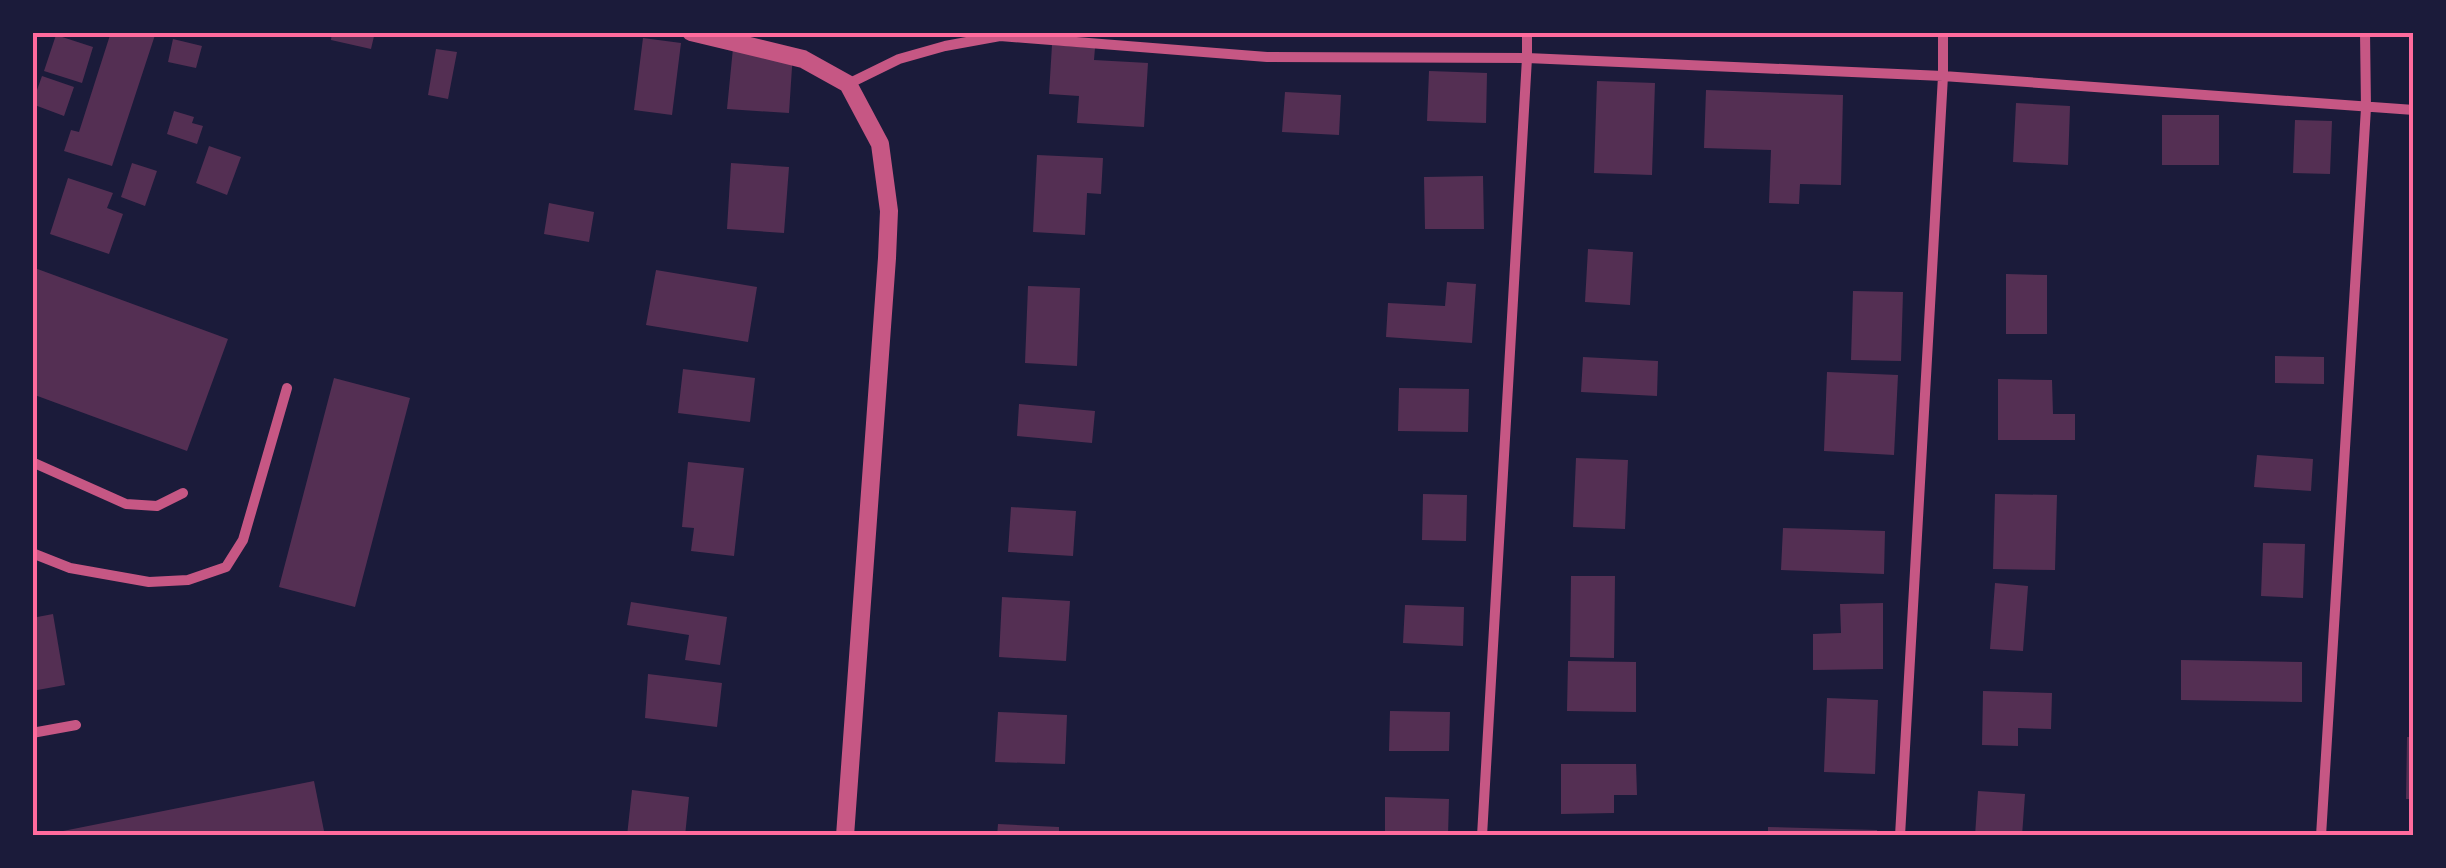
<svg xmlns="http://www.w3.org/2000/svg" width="2446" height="868" font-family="Commissioner,sans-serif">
<rect width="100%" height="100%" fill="#1b1b3a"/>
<path fill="#542f53" d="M 111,32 L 148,32 L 155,35 L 112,166 L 64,151 L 71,130 L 79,132 Z
M 332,32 L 375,32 L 371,49 L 331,40 Z
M 56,35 L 93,47 L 82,83 L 44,71 Z
M 643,38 L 681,43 L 672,115 L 634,110 Z
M 173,39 L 202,46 L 196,68 L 168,62 Z
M 1052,45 L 1095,48 L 1094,60 L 1148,63 L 1144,127 L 1077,123 L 1079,96 L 1049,94 Z
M 733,48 L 793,52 L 789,113 L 727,109 Z
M 436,49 L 457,52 L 448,99 L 428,95 Z
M 1429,71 L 1487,73 L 1486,123 L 1427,121 Z
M 42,76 L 74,87 L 64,116 L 32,104 Z
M 1597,81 L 1655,83 L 1652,175 L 1594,173 Z
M 1706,90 L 1843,95 L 1841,185 L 1800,184 L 1799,204 L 1769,203 L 1771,150 L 1704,148 Z
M 1285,92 L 1341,95 L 1339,135 L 1282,132 Z
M 2016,103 L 2070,106 L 2068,165 L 2013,162 Z
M 174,111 L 194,117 L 192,123 L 203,126 L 197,144 L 167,134 Z
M 2162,115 L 2219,115 L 2219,165 L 2162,165 Z
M 2295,120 L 2332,121 L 2330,174 L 2293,173 Z
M 209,146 L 241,157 L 227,195 L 196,183 Z
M 1037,155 L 1103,158 L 1101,194 L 1087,193 L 1085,235 L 1033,232 Z
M 132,163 L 157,171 L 145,206 L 121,197 Z
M 731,163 L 789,167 L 784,233 L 727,229 Z
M 1483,176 L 1484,229 L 1425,229 L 1424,177 Z
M 68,178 L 113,193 L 107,208 L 123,214 L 109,254 L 50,234 Z
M 549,203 L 594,212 L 589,242 L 544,234 Z
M 1588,249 L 1633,252 L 1630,305 L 1585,302 Z
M 32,267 L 228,339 L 187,451 L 32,394 Z
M 656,270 L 757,287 L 748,342 L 646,325 Z
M 2006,274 L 2047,275 L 2047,334 L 2006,334 Z
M 1447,282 L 1476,284 L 1472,343 L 1386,337 L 1388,303 L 1445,306 Z
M 1028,286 L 1080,288 L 1077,366 L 1025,363 Z
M 1853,291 L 1903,292 L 1901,361 L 1851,360 Z
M 2275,356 L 2324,357 L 2324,384 L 2275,383 Z
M 1583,357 L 1658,361 L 1657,396 L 1581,392 Z
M 683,369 L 755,378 L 750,422 L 678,413 Z
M 1827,372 L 1898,375 L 1894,455 L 1824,451 Z
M 334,378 L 410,398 L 355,607 L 279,587 Z
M 1998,379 L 2052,380 L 2053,414 L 2075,414 L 2075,440 L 1998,440 Z
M 1399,388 L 1469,389 L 1468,432 L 1398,431 Z
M 1019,404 L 1095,411 L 1092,443 L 1017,436 Z
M 2257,455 L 2313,459 L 2311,491 L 2254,487 Z
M 1576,458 L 1628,460 L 1625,529 L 1573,527 Z
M 688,462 L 744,468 L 734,556 L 691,551 L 694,528 L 682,527 Z
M 1423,494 L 1467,495 L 1466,541 L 1422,540 Z
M 1995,494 L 2057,495 L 2055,570 L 1993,569 Z
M 1011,507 L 1076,511 L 1073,556 L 1008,552 Z
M 1783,528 L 1885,531 L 1884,574 L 1781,570 Z
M 2263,543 L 2305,544 L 2303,598 L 2261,596 Z
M 1571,576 L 1615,576 L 1614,658 L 1570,657 Z
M 1995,583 L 2028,586 L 2023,651 L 1990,649 Z
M 1002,597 L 1070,601 L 1066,661 L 999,657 Z
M 631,602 L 727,617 L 720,665 L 685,660 L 689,635 L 627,625 Z
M 1883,603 L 1883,669 L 1813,670 L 1813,634 L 1841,633 L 1840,604 Z
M 1405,605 L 1464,607 L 1463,646 L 1403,643 Z
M 53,614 L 65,685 L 32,691 L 32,618 Z
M 2181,660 L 2302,662 L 2302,702 L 2181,700 Z
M 1568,661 L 1636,662 L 1636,712 L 1567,711 Z
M 648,674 L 722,683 L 717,727 L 645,718 Z
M 1983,691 L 2052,693 L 2051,729 L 2018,728 L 2018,746 L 1982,745 Z
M 1827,698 L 1878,700 L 1875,774 L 1824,772 Z
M 1390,711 L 1450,712 L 1449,751 L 1389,751 Z
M 998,712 L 1067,715 L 1065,764 L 995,762 Z
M 2407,737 L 2414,737 L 2414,799 L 2406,799 Z
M 1561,764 L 1636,764 L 1637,795 L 1614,795 L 1614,813 L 1561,814 Z
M 314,781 L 325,836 L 48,836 L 48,834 Z
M 632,790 L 689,797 L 685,836 L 627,836 Z
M 1978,791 L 2025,794 L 2022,836 L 1975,836 Z
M 1385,797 L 1449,799 L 1448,836 L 1385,836 Z
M 998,824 L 1059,827 L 1059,836 L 997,836 Z
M 1768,827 L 1877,830 L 1877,836 L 1768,836 Z"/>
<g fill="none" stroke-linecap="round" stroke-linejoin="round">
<path stroke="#c65784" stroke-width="10" d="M 848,84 L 899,59 L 945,46 L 1000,36 L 1267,57 L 1527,58 L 1943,76 L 2414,110
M 32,462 L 126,504 L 157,506 L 183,493
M 32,553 L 70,568 L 149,582 L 188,580 L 226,567 L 243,540 L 287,388
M 32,733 L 76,725
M 1482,836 L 1527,58 L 1527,32
M 1900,836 L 1943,76 L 1943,32
M 2321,836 L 2366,108 L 2365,32"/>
<path stroke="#c65784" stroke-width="18" d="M 691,32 L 803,59 L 848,84 L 880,144 L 889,211 L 887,258 L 845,836"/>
</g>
<rect width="2446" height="868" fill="none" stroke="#1b1b3a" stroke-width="70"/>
<rect x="35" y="35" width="2376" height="798" fill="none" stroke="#ff6b9d" stroke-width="4"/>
</svg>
